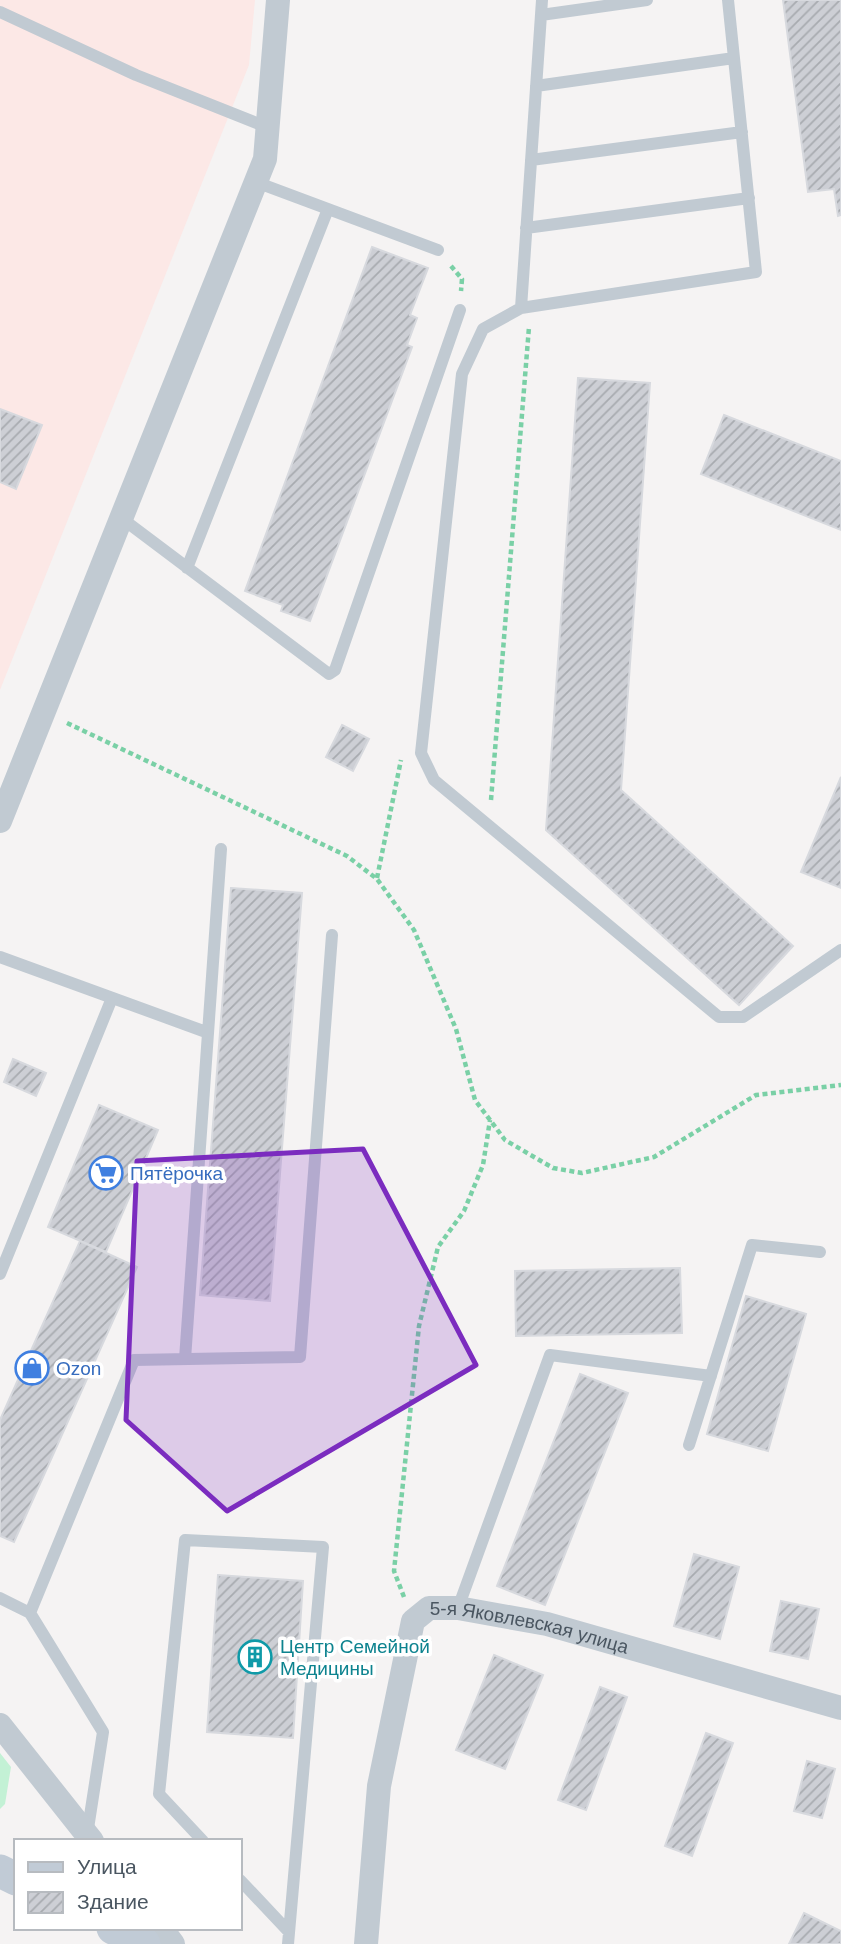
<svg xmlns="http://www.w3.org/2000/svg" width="841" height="1944" font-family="Arial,sans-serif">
<defs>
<pattern id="building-hatch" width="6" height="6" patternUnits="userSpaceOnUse" patternTransform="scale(1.75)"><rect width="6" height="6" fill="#cdcfd5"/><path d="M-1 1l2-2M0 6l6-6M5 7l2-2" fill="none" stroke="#a8abb0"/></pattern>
</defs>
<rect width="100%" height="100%" fill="#f5f3f3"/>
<path fill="#fce8e6" d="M 0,0 L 255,0 L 249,65 L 0,690 Z"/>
<path fill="#c3f1d5" d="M 0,1753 L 11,1767 L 5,1804 L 0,1809 Z"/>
<path fill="url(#building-hatch)" stroke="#d7d9de" stroke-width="2" d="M 783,0 L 841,0 L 841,215 L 838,216 L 834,189 L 808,192 Z
M 372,247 L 428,268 L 410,315 L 417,318 L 407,345 L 412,347 L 310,621 L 281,611 L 283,605 L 245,591 Z
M 578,378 L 650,383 L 621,790 L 793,946 L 739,1005 L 546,830 Z
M 0,409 L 42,425 L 16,489 L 0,482 Z
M 724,415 L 841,461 L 841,530 L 701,474 Z
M 342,725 L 369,739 L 353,771 L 326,757 Z
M 841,777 L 841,888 L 801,872 Z
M 231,888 L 302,893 L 270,1301 L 200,1295 Z
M 13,1059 L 46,1073 L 36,1096 L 4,1082 Z
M 99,1105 L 158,1130 L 106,1252 L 48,1227 Z
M 80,1241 L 137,1267 L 14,1542 L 0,1536 L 0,1420 Z
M 680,1268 L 682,1333 L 516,1336 L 515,1271 Z
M 746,1296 L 806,1314 L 768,1451 L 707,1434 Z
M 580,1374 L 628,1393 L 545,1605 L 497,1586 Z
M 694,1554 L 739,1567 L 720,1639 L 674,1626 Z
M 218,1575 L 303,1581 L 293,1738 L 207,1732 Z
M 781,1601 L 819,1609 L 808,1659 L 770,1651 Z
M 494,1655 L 543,1675 L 505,1769 L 456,1750 Z
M 600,1687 L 627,1697 L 586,1810 L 558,1800 Z
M 706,1733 L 733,1743 L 692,1856 L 665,1846 Z
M 807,1761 L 835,1769 L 822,1818 L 794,1811 Z
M 804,1913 L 841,1931 L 841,1944 L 789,1944 Z"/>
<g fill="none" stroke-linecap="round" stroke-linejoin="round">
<path stroke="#7ad0a6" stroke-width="4.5" stroke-dasharray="5 3.5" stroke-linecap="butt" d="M 451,266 L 462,279 L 461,291
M 67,723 L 347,856 L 377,879 L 414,930 L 456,1029 L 475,1100 L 505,1140 L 553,1168 L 582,1173 L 654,1157 L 756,1095 L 841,1085
M 491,800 L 529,327
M 377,878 L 401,760
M 404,1597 L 394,1571 L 419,1326 L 438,1247 L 464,1211 L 483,1165 L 490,1120"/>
<path stroke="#c1cad2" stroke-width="12" d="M 542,0 L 521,308 L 756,272 L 728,0
M 0,12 L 136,75 L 269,128
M 541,15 L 647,0
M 536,86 L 734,58
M 531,160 L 742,132
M 256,182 L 438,250
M 526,228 L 749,198
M 521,308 L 483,329 L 462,374 L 421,753 L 434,780 L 719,1017 L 743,1017 L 841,950
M 120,517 L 329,674 L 335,670 L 460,310
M 187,568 L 328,209
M 0,957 L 206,1032
M 0,1274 L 112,998
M 185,1359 L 221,849
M 689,1445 L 752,1245 L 820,1252
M 0,1598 L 30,1613
M 458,1608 L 550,1355 L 711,1376
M 87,1835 L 103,1732 L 30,1613 L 134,1360 L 300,1357 L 332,935
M 203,1841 L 159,1794 L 185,1540 L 323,1547 L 288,1944
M 240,1880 L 289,1932"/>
<g stroke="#c1cad2" stroke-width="24">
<path d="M 0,821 L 265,159 L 278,0"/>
<path d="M 0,1725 L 92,1841"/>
<path d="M 161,1928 L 173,1944"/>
<path id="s1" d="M 366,1944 L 379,1786 L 413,1621 L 429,1608 L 458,1608 L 547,1624 L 841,1708"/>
</g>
<path stroke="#c1cbd6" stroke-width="33" d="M 0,1871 L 16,1879
M 113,1928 L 144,1944"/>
</g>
<path fill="#7b2cbf" fill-opacity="0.2" stroke="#7b2cbf" stroke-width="5" stroke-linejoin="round" d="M 363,1149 L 476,1365 L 227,1511 L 126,1420 L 137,1161 Z"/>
<defs>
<symbol id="supermarket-ring" viewBox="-11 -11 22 22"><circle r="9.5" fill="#fff" stroke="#3f7fe0" stroke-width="1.5"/><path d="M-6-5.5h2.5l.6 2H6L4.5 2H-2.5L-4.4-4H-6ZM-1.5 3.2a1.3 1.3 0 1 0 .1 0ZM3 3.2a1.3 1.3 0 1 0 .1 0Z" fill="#3f7fe0"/></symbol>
<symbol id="shop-ring" viewBox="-11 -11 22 22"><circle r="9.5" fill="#fff" stroke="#3f7fe0" stroke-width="1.5"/><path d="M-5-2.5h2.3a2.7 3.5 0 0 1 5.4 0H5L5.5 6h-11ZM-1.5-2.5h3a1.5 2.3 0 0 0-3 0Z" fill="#3f7fe0"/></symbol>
<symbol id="building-ring" viewBox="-11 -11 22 22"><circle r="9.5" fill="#fff" stroke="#0f9aa8" stroke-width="1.5"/><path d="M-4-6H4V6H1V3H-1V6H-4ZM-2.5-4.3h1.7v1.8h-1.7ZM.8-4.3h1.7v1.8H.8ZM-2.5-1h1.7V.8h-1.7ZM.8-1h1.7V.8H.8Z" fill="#0f9aa8"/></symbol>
</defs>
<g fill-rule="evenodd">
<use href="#supermarket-ring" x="87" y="1154" width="38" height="38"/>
<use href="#shop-ring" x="13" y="1349" width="38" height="38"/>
<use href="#building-ring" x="236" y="1638" width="38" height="38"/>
</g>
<g text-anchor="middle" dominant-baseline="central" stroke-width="7" stroke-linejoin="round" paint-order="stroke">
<g font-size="19" fill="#366cbe" stroke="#fff" text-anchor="start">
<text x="130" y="1173">Пятёрочка</text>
<text x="56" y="1368">Ozon</text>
</g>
<g font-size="19" fill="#4a5661" stroke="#fff">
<text stroke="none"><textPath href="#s1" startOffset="450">5-я Яковлевская улица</textPath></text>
</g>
<g font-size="19" fill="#0d838f" stroke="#fff" text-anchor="start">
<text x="280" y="1646">Центр Семейной<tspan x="280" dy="22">Медицины</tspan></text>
</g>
</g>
<rect x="14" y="1839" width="228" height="91" fill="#ffffff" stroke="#b7bbc0" stroke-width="2"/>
<rect x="28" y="1862" width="35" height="10" fill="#c1cbd6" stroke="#b7bbc0" stroke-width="2"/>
<text x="77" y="1874" font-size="21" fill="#4a5661">Улица</text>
<rect x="28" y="1892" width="35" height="21" fill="url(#building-hatch)" stroke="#b7bbc0" stroke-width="2"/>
<text x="77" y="1909" font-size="21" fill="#4a5661">Здание</text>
</svg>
